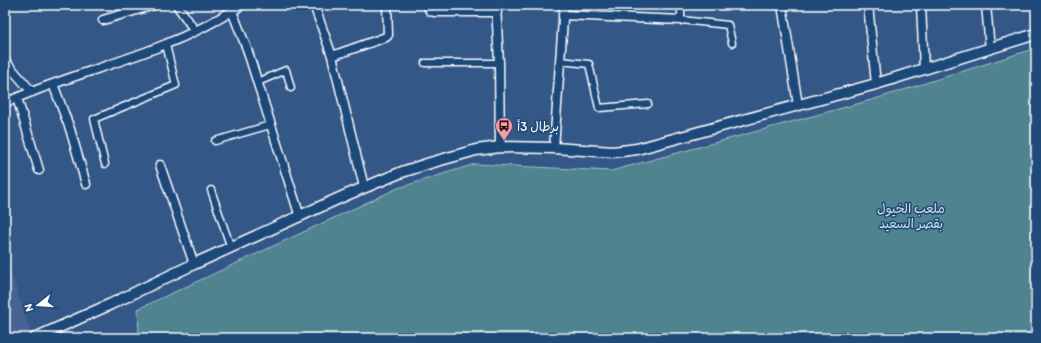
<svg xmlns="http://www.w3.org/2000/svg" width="1041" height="343" font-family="Itim,'Playpen Sans Arabic',sans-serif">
<rect width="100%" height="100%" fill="#335787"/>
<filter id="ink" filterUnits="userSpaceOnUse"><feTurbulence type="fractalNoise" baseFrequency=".025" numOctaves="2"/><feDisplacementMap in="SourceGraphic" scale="8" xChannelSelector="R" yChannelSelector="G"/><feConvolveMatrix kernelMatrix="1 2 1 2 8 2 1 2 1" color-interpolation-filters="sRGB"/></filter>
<g filter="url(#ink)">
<path fill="#466493" d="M 5,255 L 30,331 L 15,338 L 5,338 Z"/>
<path fill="#4f838f" stroke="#a7c1c7" d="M 1036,48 L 1036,338 L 139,338 L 138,309 L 398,188 L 475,164 L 611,171 L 875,99 Z"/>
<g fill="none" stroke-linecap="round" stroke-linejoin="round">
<defs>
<path id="pedestrian" d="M 681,5 L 681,20 L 728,25 L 732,43
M 560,61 L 589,64 L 599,108 L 648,104
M 425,63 L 499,63
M 258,82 L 286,70 L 291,88
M 215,141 L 270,125
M 105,164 L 94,119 L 176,85 L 166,45
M 211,190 L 231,248"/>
<path id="minor" d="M 177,5 L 195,31
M 314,5 L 332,56 L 364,187
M 427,5 L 430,11 L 435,12 L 497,12
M 496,5 L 499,63 L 500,147
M 782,5 L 798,105
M 868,5 L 876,84
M 921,5 L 924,69
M 986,5 L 990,49
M 232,11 L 247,49 L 300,217
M 563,15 L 681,20
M 103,20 L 154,5
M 332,56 L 386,37 L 388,35 L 387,5
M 5,61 L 32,92
M 53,84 L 70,129 L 86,184
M 17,98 L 39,170
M 5,103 C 57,79 113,66 166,44 C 192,34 218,20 242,5
M 554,148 L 564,5
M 160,165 L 194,264"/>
<path id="tertiary" d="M 35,338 L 111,304 L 194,264 L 344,196 L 402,172 L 430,163 L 476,150 L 500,147 L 554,148 L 613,152 L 637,149 L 876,84 L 1036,34"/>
</defs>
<use href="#pedestrian" stroke="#fff" stroke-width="9"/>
<use href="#minor" stroke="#fff" stroke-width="11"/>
<use href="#tertiary" stroke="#fff" stroke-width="13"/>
<use href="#pedestrian" stroke="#1f4a7a" stroke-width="6"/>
<use href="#minor" stroke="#1f4a7a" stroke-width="8"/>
<use href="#tertiary" stroke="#1f4a7a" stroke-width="10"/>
</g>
</g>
<defs>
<symbol id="bus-pin" viewBox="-11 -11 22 30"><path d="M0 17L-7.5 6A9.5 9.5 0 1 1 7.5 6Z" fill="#ff9aa2" stroke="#1f4a7a"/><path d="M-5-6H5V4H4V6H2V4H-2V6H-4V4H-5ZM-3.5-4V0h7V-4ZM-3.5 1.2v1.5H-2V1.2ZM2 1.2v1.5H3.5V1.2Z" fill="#111"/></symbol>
</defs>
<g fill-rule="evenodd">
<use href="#bus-pin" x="494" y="116" width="20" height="27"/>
</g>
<g text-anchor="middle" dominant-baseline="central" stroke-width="3" stroke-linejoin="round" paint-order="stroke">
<g font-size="13" fill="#fff" stroke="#1f4a7a" text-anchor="start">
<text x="517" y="126">برطال 3أ</text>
</g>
<g font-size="13" fill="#d3e0e3" stroke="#1f4a7a">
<text x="911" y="208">ملعب الخيول<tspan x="911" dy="15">بقصر السعيد</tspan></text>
</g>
</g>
<rect width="1041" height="343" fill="none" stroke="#1f4a7a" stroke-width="20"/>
<rect x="10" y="10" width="1021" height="323" fill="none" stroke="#fff" stroke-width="1.5" filter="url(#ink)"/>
<g transform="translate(38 305) rotate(253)" stroke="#1f4a7a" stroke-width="3" paint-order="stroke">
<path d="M0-3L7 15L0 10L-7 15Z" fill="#ffffff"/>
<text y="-6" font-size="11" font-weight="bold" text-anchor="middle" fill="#ffffff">N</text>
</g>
</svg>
